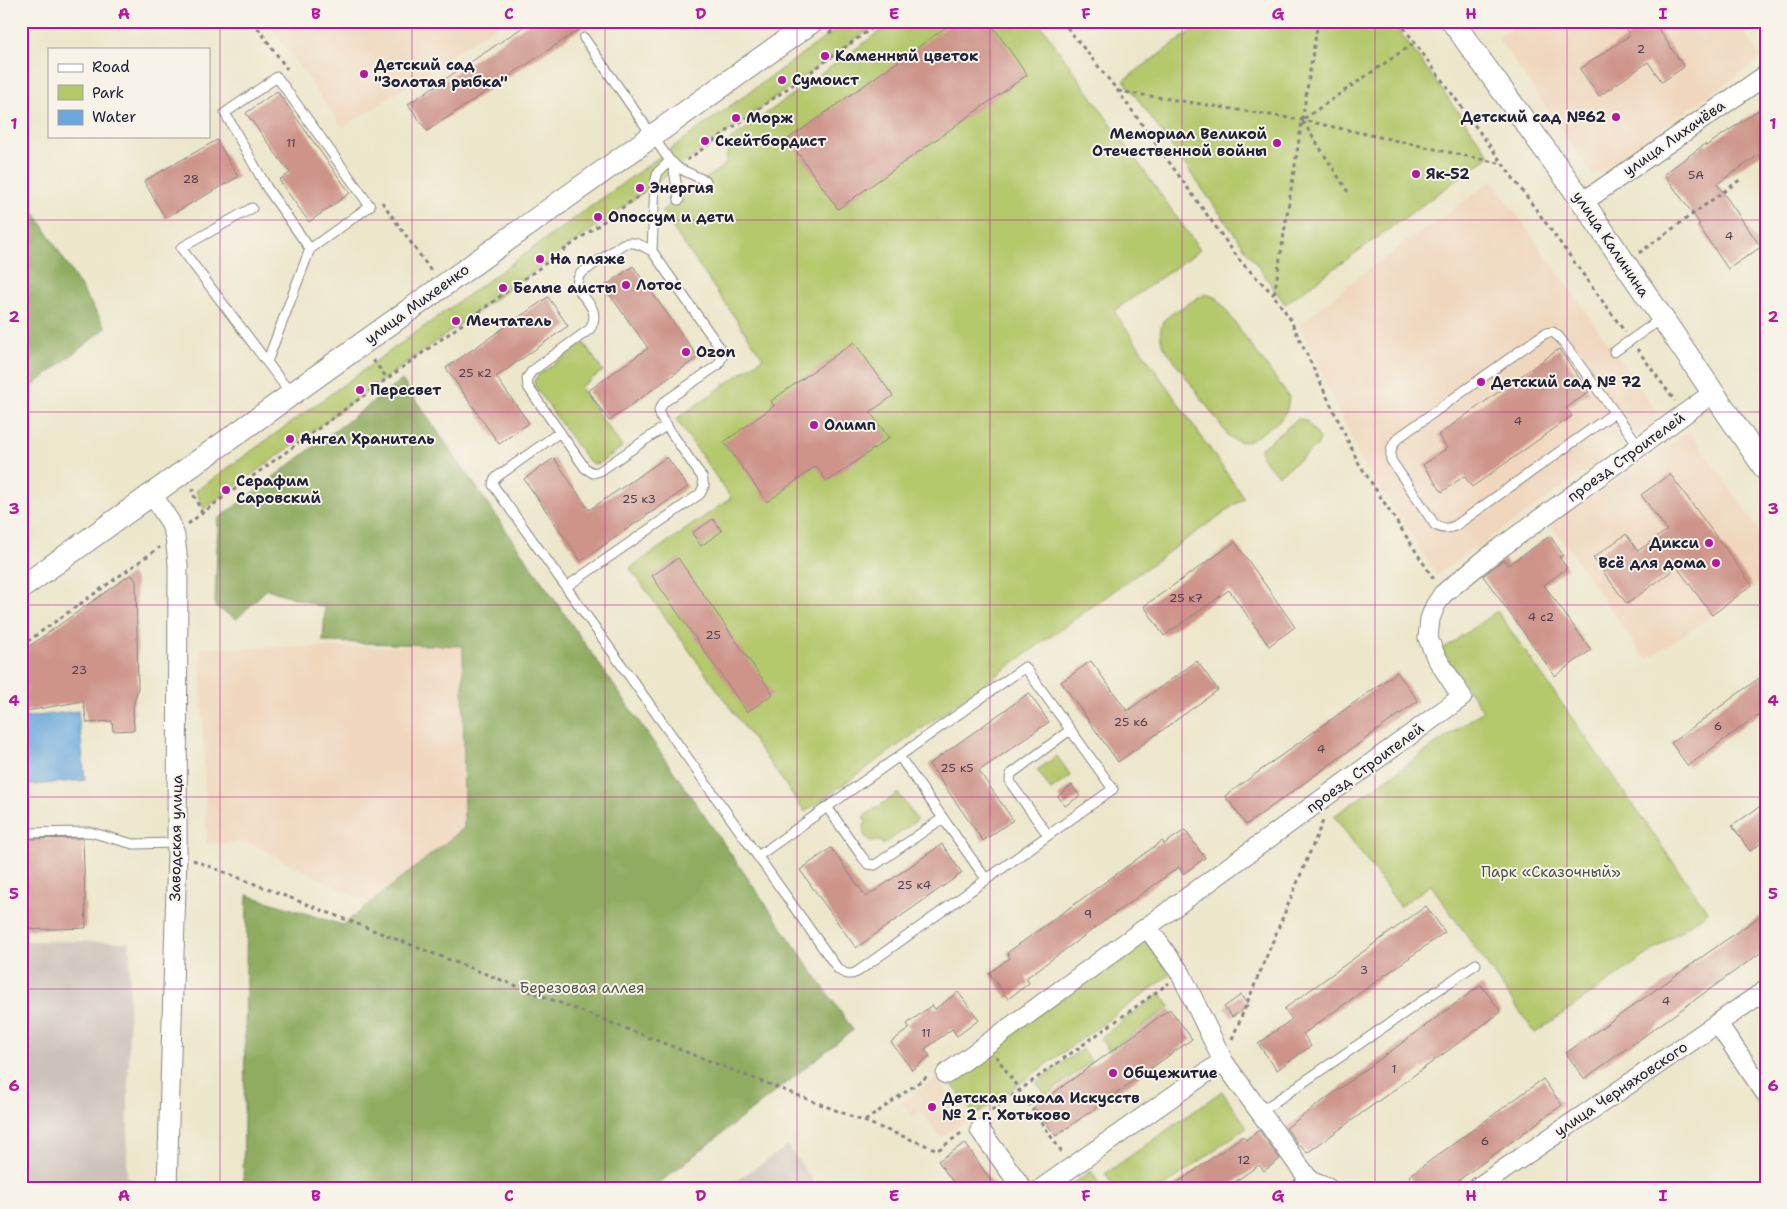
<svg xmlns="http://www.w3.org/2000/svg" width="1787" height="1209" font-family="'Shantell Sans',sans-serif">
<rect width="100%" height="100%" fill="#f7f3e8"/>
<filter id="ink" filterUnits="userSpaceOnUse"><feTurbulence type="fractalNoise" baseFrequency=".02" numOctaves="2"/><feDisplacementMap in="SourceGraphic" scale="10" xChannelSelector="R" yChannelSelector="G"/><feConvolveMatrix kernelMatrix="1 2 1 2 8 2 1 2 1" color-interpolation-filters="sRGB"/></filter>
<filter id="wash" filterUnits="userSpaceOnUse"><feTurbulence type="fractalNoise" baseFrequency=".0096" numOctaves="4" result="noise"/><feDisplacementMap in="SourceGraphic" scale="20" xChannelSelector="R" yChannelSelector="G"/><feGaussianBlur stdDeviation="1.12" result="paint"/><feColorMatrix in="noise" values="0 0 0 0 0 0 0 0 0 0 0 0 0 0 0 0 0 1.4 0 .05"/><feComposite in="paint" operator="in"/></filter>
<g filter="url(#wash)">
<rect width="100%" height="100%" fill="#ece6ca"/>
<path fill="#efd6bc" d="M 267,21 L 503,21 L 343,128 Z
M 1522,21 L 1737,21 L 1762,58 L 1594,176 L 1498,38 Z
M 1493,181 L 1657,412 L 1650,427 L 1437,575 L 1362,461 L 1299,325 L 1366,271 Z
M 1690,431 L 1766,541 L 1766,579 L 1646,660 L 1551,524 Z
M 463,646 L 464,828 L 369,903 L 247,842 L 207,844 L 200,648 Z
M 937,1077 L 967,1119 L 941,1138 L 921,1111 L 913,1117 L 902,1103 Z"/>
<path fill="#cdc2b9" d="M 21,941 L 130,942 L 127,1178 L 132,1179 L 131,1188 L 21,1188 Z
M 788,1146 L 818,1188 L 725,1188 Z"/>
<path fill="#b4c86c" stroke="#6b7554" d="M 848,21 L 881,21 L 204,509 L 196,491 Z
M 894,21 L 1038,21 L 1200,250 L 1114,311 L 1244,498 L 805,812 L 630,568 L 731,498 L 676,419 L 763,358 L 661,211 L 725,165 L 730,140 Z
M 1205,21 L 1392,21 L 1490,156 L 1285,304 L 1124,80 Z
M 1206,294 L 1217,298 L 1289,397 L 1287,410 L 1280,420 L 1250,441 L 1240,442 L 1230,438 L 1162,344 C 1161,336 1159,327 1164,320 C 1169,314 1199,297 1206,294 Z
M 584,343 L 603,371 L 580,387 L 622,447 L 600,463 L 594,464 L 587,460 L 536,388 L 534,381 L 538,375 Z
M 1298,419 L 1306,420 L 1320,439 L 1317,446 L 1279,475 C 1271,469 1261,459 1260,449 Z
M 1497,611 L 1708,912 L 1535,1033 L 1431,885 L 1400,906 L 1334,816 L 1483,711 L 1442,650 Z
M 1057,756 L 1071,776 L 1051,790 L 1037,770 Z
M 898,793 L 917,820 L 883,845 L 880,841 C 867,844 859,833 866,822 L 863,817 Z
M 1144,938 L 1170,975 L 975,1116 L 949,1080 Z
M 1161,993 L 1170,1007 L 1109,1051 L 1100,1038 Z
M 1082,1049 L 1092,1062 L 1046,1095 L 1036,1082 Z
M 1222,1091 L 1247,1127 L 1162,1188 L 1115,1188 L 1105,1174 Z
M 1091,1171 L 1102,1188 L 1067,1188 Z"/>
<path fill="#8fac60" stroke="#58674e" d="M 21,190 L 106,328 L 21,395 Z
M 402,380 L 853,1030 L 653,1188 L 243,1188 L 247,895 L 343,925 L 464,828 L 463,646 L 323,642 L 325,608 L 267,589 L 237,619 L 215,607 L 218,519 Z"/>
<path fill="#6aa8dc" stroke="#46658c" d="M 78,711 L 85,780 L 21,786 L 21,718 Z"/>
<g id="blocks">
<path fill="#ce948a" d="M 532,21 L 592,21 L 427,131 L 408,104 Z
M 955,21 L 989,21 L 1027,75 L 838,209 L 788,139 Z
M 1620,21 L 1653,21 L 1684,67 L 1662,82 L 1648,62 L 1599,96 L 1580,69 L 1630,35 Z
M 277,91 L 350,193 L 309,222 L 279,180 L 290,173 L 246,113 Z
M 1766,105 L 1766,150 L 1717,184 L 1761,247 L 1728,269 L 1698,225 L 1700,224 L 1664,174 L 1705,144 L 1706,146 Z
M 217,140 L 238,177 L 165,218 L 144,181 Z
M 633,266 L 698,357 L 609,421 L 588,391 L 648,348 L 604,287 Z
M 548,297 L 568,326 L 496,377 L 529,423 L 499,444 L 446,368 Z
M 854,342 L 893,396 L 870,412 L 889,438 L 827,482 L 816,466 L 767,502 L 724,442 L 774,406 L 771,401 Z
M 1559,349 L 1589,392 L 1566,408 L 1572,416 L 1472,487 L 1464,476 L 1442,492 L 1423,465 L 1447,448 L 1438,435 Z
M 667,457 L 688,487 L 581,561 L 524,479 L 554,458 L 589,510 Z
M 1670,474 L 1752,585 L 1712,615 L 1677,567 L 1627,604 L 1593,558 L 1626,534 L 1638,551 L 1667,530 L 1641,495 Z
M 713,519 L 722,531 L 701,546 L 692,533 Z
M 1550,536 L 1563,555 L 1559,557 L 1567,568 L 1544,585 L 1591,650 L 1555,676 L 1483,576 L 1504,559 L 1508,565 Z
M 1235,542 L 1295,627 L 1269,646 L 1229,590 L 1164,636 L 1144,606 Z
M 678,558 L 773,694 L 747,712 L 652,576 Z
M 131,574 L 136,581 L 138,688 L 133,706 L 134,730 L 113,731 L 112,721 L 87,723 L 83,701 L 21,712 L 21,652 Z
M 1091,661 L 1127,711 L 1197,661 L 1218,690 L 1118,762 L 1061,682 Z
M 1397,672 L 1418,701 L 1246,825 L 1225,796 Z
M 1766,673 L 1766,709 L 1688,766 L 1671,743 Z
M 1029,693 L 1049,722 L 979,771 L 1013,820 L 983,841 L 929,764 Z
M 1072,785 L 1080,796 L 1065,806 L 1058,796 Z
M 1766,802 L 1766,840 L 1750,851 L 1732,826 Z
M 1185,830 L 1205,858 L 1183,874 L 1179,867 L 1026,978 L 1029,983 L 1008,999 L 989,973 L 1010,958 L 1007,953 L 1162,841 L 1164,844 Z
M 83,838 L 86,928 L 21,930 L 21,839 Z
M 942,844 L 962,873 L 856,948 L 800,870 L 831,848 L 866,897 Z
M 1426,906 L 1445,932 L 1303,1034 L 1311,1046 L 1277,1070 L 1258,1044 L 1292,1019 L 1284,1009 Z
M 1760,916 L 1766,924 L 1766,949 L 1584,1079 L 1566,1053 Z
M 1481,985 L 1501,1012 L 1307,1153 L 1301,1145 L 1299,1146 L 1286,1128 Z
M 958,992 L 979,1020 L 957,1036 L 952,1029 L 925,1049 L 930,1056 L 912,1070 L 891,1042 L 910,1028 L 907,1024 L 932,1005 L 935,1009 Z
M 1241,995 L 1248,1006 L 1232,1017 L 1224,1007 Z
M 1170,1009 L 1192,1039 L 1056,1136 L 1034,1107 Z
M 1543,1079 L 1562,1105 L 1448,1188 L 1417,1188 L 1409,1176 Z
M 1259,1130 L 1280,1159 L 1264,1171 L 1259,1165 L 1226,1188 L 1170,1188 L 1243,1136 L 1246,1140 Z
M 965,1143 L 996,1188 L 957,1188 L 938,1161 Z"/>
</g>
</g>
<g filter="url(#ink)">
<use href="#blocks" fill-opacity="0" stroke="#878482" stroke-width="1"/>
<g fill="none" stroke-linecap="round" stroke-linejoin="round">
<defs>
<path id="service" d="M 1763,21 L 1766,25
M 584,38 L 670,161 L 674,170 L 679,200
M 672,162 L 678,168 L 706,181
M 252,208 L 181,248 L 291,394
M 652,251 C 642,246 634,240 623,244 L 580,274 C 567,296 606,302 590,329 L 532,371 L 527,378 L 528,387 L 585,468 L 593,473 L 600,471 L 667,425
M 1614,352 L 1662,318
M 267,362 L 310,249 L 370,206 L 277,77 L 225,113 L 267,188 L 310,249
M 1614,413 L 1455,526 C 1447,529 1443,529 1435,525 L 1391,460 C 1390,450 1392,445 1398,438 L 1538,338 L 1546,333 L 1553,332 L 1559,337 L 1640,447
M 560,432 L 498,476 L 494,480 L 493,485 L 566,587 L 700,494 L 704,486 L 702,477 L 661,418 L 659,410 L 664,402 L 718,365 L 722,357 L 720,348 L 652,251 L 655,183 L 658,172 L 670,161
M 1751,448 L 1766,437
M 566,587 L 838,969 C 845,974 849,976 857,972 L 1113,789 L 1025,667 L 758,856
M 899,756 L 986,879
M 827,807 L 863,858 L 868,864 L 875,865 L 943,818
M 21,833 L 90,832 L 133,844 L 177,843
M 1048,835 L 1012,785 L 1010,780 L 1011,774 L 1070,730
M 1260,1112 L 1476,964"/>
<path id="minor" d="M 1583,202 L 1766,75
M 152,494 L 170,522 L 175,536 L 178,564 L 177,854 L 167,1188
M 1718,1024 L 1766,1094
M 946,1074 L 1147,927
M 980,1130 L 1022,1188
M 1310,1181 L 1223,1061 L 1181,974 L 1147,927 L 1462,697 L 1436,657 L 1428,638 L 1430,619 L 1435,606 L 1443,594 L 1492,554 L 1713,393
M 1042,1188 L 1223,1061
M 1301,1188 L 1310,1181 L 1328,1188
M 1477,1188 L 1766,990"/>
<path id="tertiary" d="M 1452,21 L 1583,202 L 1766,470
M 21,588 L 813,21"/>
</defs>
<use href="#service" stroke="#878482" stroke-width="11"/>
<use href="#minor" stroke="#878482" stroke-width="21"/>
<use href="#tertiary" stroke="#878482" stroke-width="24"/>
<path stroke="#878482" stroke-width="3" stroke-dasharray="4 4" stroke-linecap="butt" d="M 253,21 L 287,69
M 1062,21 L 1118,91 L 1241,262 L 1274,295
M 1318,21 L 1274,296 L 1289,317 L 1358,462 L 1435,581
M 1399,21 L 1625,332
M 829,33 L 845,21
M 1118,91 L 1302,120 L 1503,164
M 687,160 L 882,21
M 1348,192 L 1302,120 L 1414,43
M 382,202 L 432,272
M 1639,253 L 1741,179
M 1637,349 L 1675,401
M 373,360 L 387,378
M 195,489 L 192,491 L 202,513
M 188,524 L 202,513 L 644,192
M 21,646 L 160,547
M 193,860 L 938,1150 L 964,1131
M 1232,1039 L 1323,821
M 996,1056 L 1063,1154
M 985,1115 L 1169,983
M 865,1121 L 929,1075"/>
<use href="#service" stroke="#fff" stroke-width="9"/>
<use href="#minor" stroke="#fff" stroke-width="19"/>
<use href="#tertiary" stroke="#fff" stroke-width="22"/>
</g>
</g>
<path fill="none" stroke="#b5179e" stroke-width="1" stroke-opacity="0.55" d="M 220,21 L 220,1188M 412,21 L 412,1188M 605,21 L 605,1188M 797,21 L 797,1188M 990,21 L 990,1188M 1182,21 L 1182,1188M 1375,21 L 1375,1188M 1567,21 L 1567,1188M 21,220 L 1766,220M 21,412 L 1766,412M 21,605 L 1766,605M 21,797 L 1766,797M 21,989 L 1766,989"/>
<g fill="#b5179e" stroke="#f7f3e8" stroke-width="2">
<circle cx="825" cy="56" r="5"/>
<circle cx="364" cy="74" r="5"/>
<circle cx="782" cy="80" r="5"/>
<circle cx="1616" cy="117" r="5"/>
<circle cx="736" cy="118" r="5"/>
<circle cx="705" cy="141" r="5"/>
<circle cx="1277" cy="143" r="5"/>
<circle cx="1416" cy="174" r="5"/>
<circle cx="640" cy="188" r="5"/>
<circle cx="598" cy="217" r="5"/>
<circle cx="540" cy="259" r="5"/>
<circle cx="626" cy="285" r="5"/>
<circle cx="503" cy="288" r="5"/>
<circle cx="456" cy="321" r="5"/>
<circle cx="686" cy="352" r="5"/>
<circle cx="1481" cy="382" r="5"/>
<circle cx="360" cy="390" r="5"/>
<circle cx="814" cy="425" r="5"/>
<circle cx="290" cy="439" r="5"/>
<circle cx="226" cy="490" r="5"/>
<circle cx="1709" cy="543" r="5"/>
<circle cx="1716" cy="563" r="5"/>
<circle cx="1113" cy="1073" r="5"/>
<circle cx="932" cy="1107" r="5"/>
</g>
<g text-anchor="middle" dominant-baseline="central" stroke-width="4" stroke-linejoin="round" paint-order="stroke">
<g font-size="12" fill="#4d3e4f">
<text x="1641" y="49">2</text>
<text x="291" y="143">11</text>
<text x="1696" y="175">5А</text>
<text x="191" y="179">28</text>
<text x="1729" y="236">4</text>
<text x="475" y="373">25 к2</text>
<text x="1518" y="421">4</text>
<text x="639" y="499">25 к3</text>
<text x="1186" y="598">25 к7</text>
<text x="1541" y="617">4 с2</text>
<text x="713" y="635">25</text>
<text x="79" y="670">23</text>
<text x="1131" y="722">25 к6</text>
<text x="1718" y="726">6</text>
<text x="1321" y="749">4</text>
<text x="957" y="768">25 к5</text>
<text x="914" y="885">25 к4</text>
<text x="1088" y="914">9</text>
<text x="1364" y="970">3</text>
<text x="1666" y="1001">4</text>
<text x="926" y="1033">11</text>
<text x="1394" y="1069">1</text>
<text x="1485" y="1141">6</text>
<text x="1244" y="1160">12</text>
</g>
<g font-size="15" font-weight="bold" fill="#22223b" stroke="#f7f3e8" text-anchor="start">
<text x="835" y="56">Каменный цветок</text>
<text x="374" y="65">Детский сад<tspan x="374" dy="17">"Золотая рыбка"</tspan></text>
<text x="792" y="80">Сумоист</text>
<text x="1606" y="117" text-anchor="end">Детский сад №62</text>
<text x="746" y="118">Морж</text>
<text x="1267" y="134" text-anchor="end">Мемориал Великой<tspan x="1267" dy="17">Отечественной войны</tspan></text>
<text x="715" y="141">Скейтбордист</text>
<text x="1426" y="174">Як-52</text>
<text x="650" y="188">Энергия</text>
<text x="608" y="217">Опоссум и дети</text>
<text x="550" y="259">На пляже</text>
<text x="636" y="285">Лотос</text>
<text x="513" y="288">Белые аисты</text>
<text x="466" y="321">Мечтатель</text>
<text x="696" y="352">Ozon</text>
<text x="1491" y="382">Детский сад № 72</text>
<text x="370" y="390">Пересвет</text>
<text x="824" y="425">Олимп</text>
<text x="300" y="439">Ангел Хранитель</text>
<text x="236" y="481">Серафим<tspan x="236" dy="17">Саровский</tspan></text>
<text x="1699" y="543" text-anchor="end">Дикси</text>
<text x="1706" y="563" text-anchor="end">Всё для дома</text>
<text x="1123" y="1073">Общежитие</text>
<text x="942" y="1098">Детская школа Искусств<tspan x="942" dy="17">№ 2 г. Хотьково</tspan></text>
</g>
<g font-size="15" fill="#22223b" stroke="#f7f3e8">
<text transform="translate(1674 138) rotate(-35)">улица Лихачёва</text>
<text transform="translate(1611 244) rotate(56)">улица Калинина</text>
<text transform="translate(417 304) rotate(-36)">улица Михеенко</text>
<text transform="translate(1626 457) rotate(-36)">проезд Строителей</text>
<text transform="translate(1365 768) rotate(-36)">проезд Строителей</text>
<text transform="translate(176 838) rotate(-89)">Заводская улица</text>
<text transform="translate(1621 1089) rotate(-34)">улица Черняховского</text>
</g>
<g font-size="15" fill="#4e544a" stroke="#f7f3e8">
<text x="1551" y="872">Парк «Сказочный»</text>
<text x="582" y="988">Березовая аллея</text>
</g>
</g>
<rect width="1787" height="1209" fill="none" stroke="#f7f3e8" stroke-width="55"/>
<rect x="48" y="48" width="162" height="90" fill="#f7f3e8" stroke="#a29fa3"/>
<rect x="58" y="64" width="25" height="8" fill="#ffffff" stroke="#a29fa3"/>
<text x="92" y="72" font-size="15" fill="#22223b">Road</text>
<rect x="58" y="85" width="25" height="15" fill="#b4c86c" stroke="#a29fa3"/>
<text x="92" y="98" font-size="15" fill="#22223b">Park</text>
<rect x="58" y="110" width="25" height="15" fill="#6aa8dc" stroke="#a29fa3"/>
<text x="92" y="122" font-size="15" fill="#22223b">Water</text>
<rect x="28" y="28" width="1732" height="1154" fill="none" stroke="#b5179e" stroke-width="2"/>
<g font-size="16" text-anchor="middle" font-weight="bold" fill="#b5179e">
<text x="124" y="19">A</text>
<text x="316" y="19">B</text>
<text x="509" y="19">C</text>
<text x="701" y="19">D</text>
<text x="894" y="19">E</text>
<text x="1086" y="19">F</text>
<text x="1278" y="19">G</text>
<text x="1471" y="19">H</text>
<text x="1663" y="19">I</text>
<text x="14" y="129">1</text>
<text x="1773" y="129">1</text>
<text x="14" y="322">2</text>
<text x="1773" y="322">2</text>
<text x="14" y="514">3</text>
<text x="1773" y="514">3</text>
<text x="14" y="706">4</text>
<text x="1773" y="706">4</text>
<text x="14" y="899">5</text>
<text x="1773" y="899">5</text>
<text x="14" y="1091">6</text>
<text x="1773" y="1091">6</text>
<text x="124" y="1201">A</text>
<text x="316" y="1201">B</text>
<text x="509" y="1201">C</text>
<text x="701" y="1201">D</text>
<text x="894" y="1201">E</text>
<text x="1086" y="1201">F</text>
<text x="1278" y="1201">G</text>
<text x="1471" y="1201">H</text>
<text x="1663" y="1201">I</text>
</g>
</svg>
